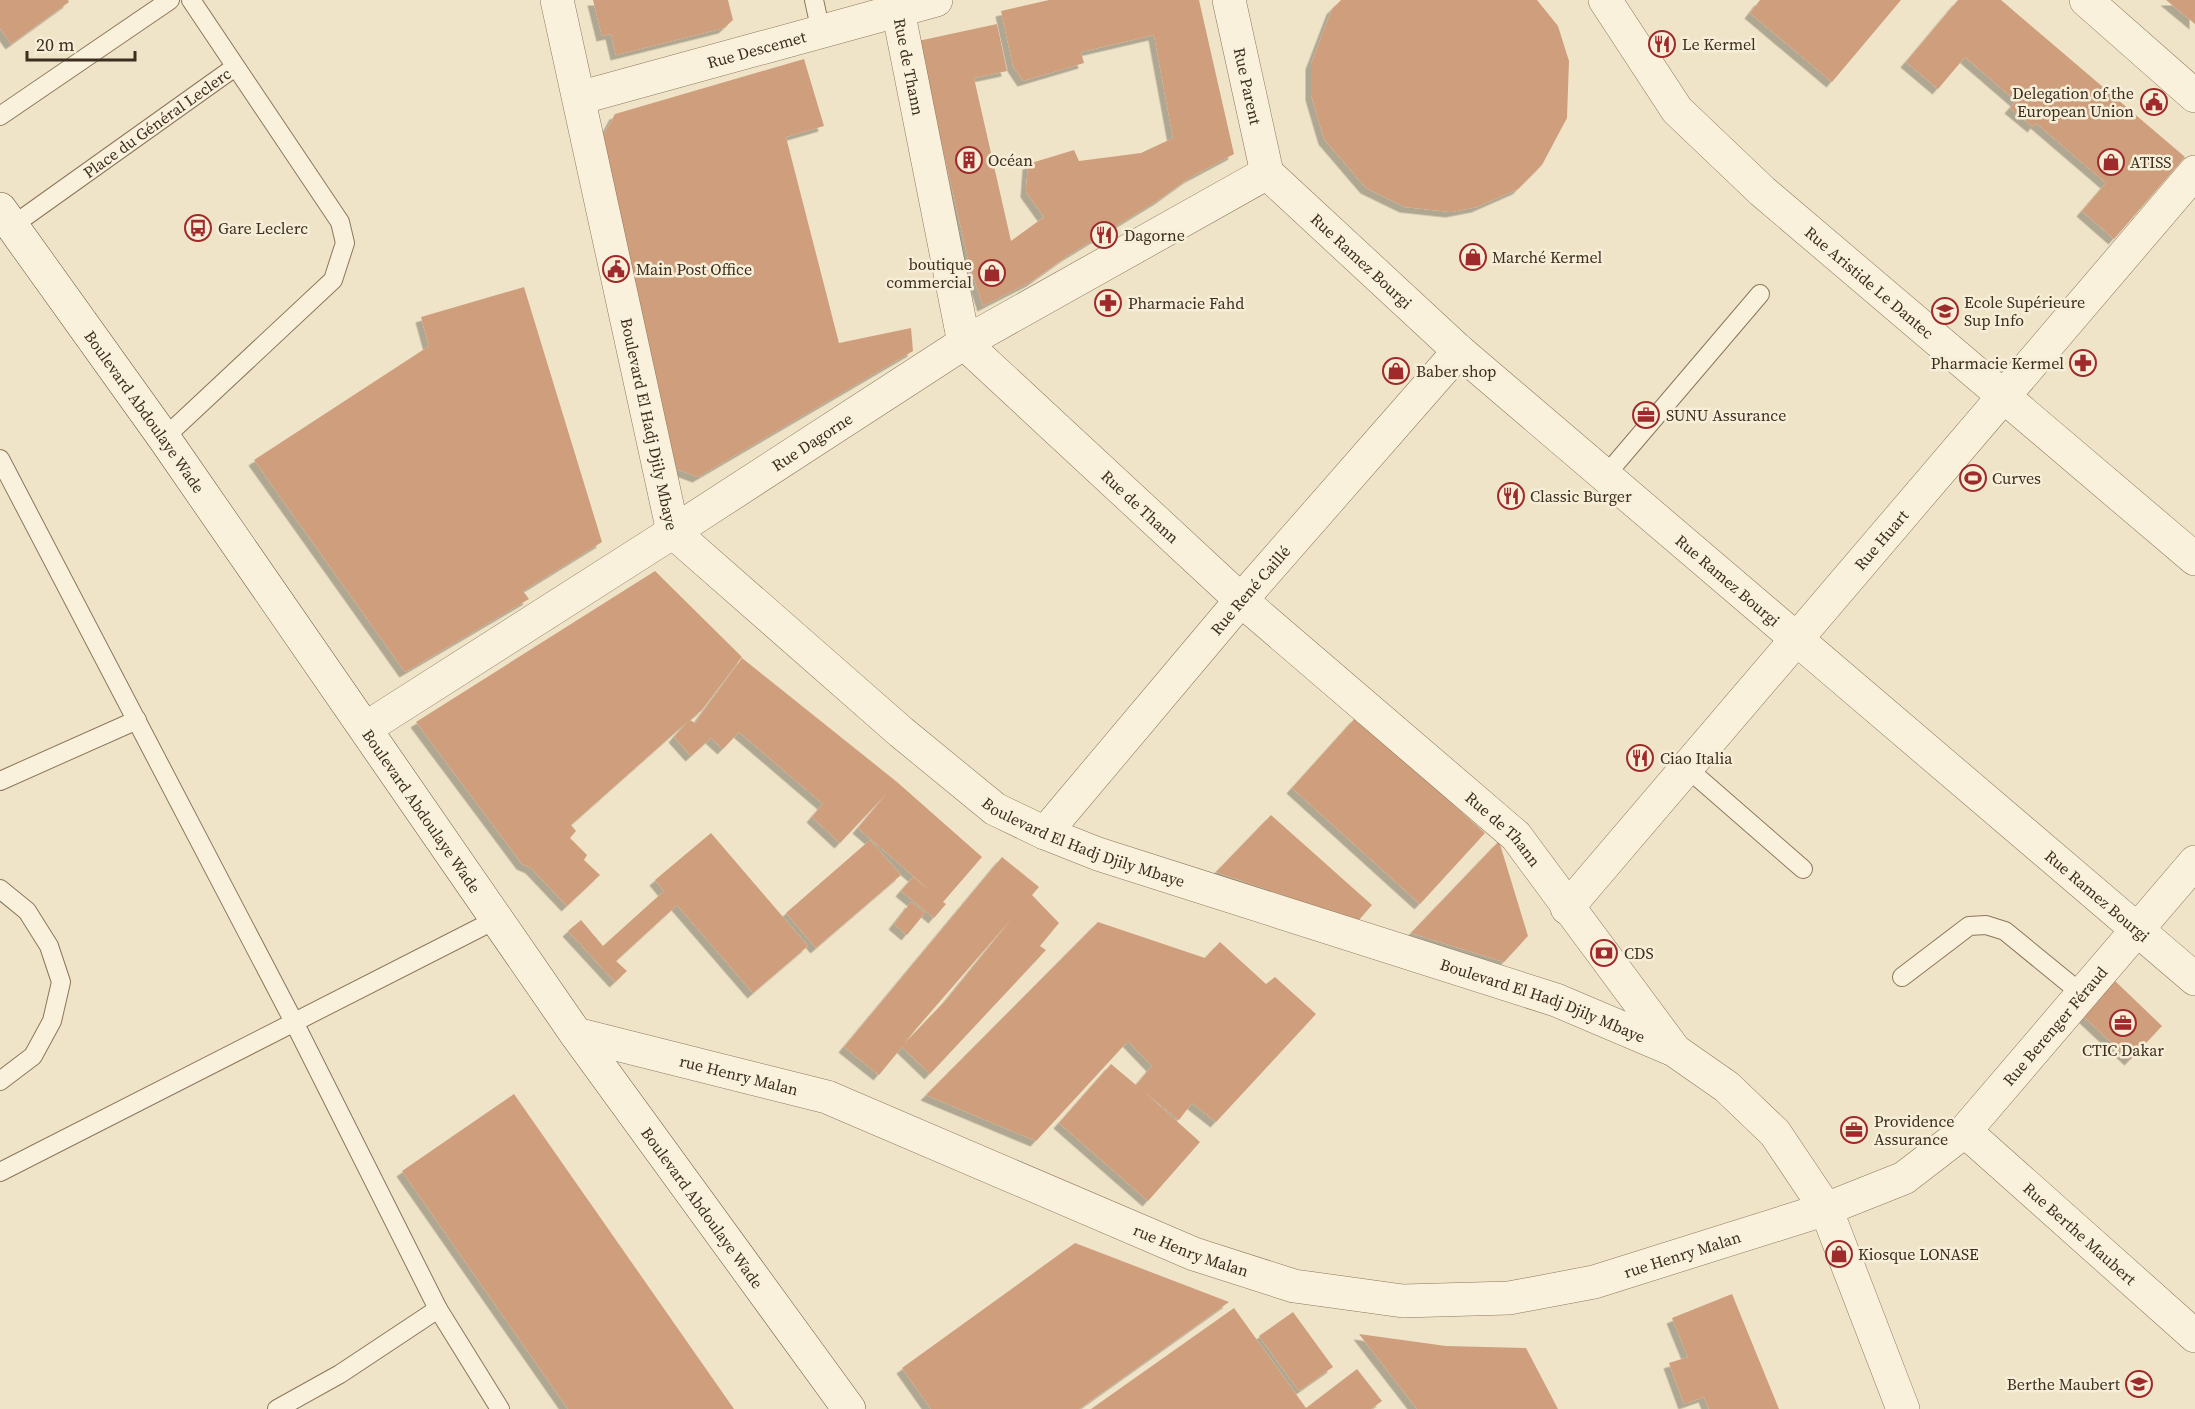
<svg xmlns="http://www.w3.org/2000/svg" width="2195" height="1409" font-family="'Source Serif 4',serif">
<defs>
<filter id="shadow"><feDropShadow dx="-5.5" dy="5.5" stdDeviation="0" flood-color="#0004"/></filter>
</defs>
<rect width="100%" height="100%" fill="#f0e4c8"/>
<path fill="#cf9f7d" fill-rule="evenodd" filter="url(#shadow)" d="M 0,0 L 68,0 L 69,2 L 11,44 L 0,28 Z
M 593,0 L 728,0 L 733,20 L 724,28 L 616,55 L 611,34 L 602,36 Z
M 1049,0 L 1199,0 L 1234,154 L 1189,178 L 1160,199 L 1067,256 L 1032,281 L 983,306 L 970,267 L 918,41 L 997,24 L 1007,71 L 974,78 L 1011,241 L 1044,217 L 1026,192 L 1028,164 L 1074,150 L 1079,161 L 1141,153 L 1173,138 L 1154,35 L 1081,52 L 1084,63 L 1023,81 L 1013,66 L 1001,11 Z
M 1341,0 L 1537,0 L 1558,26 L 1569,61 L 1567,118 L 1542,165 L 1518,189 L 1477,207 L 1451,212 L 1405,207 L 1366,188 L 1324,139 L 1311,95 L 1311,64 L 1332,9 Z
M 1760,0 L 1901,0 L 1832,82 L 1750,13 Z
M 1958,0 L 2001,0 L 2185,157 L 2114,239 L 2082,211 L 2106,183 L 2036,123 L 2033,127 L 2010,108 L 2016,101 L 1965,57 L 1938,89 L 1906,62 Z
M 2166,0 L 2195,0 L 2195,24 Z
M 804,59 L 824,126 L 786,137 L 839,343 L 911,328 L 913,351 L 698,477 L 671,467 L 602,138 L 615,114 Z
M 524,287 L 602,542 L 523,591 L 529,599 L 405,672 L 254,460 L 429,346 L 421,317 Z
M 655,571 L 742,657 L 702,710 L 690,720 L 695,723 L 742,658 L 897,782 L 982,857 L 943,902 L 946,904 L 934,918 L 901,891 L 913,877 L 933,893 L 858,828 L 888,792 L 840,843 L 812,817 L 823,804 L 739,732 L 723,749 L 711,738 L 691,756 L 674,737 L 688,721 L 571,825 L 576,831 L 570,838 L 587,855 L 584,860 L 600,875 L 567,906 L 531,868 L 522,864 L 416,722 Z
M 1356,717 L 1485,833 L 1420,904 L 1292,788 Z
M 1271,815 L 1372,905 L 1358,921 L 1216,872 Z
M 711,833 L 808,946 L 753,993 L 677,905 L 616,961 L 627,971 L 615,982 L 568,931 L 581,920 L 603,946 L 664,891 L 655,880 Z
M 870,840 L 901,875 L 816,948 L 786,913 Z
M 1499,841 L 1528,936 L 1504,962 L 1411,933 Z
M 1002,857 L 1039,887 L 1032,895 L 1059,923 L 1040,946 L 1046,950 L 930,1074 L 902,1047 L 879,1075 L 844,1047 ZM 1014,916 L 947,999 L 904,1044 L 916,1029 Z
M 911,902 L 925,913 L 907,935 L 894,924 Z
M 1098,922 L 1205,958 L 1220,942 L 1266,984 L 1275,977 L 1316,1014 L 1216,1122 L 1192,1103 L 1179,1120 L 1142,1090 L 1200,1142 L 1148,1201 L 1059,1123 L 1111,1064 L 1136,1085 L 1152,1066 L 1128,1041 L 1036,1141 L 926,1095 Z
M 2112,978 L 2162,1026 L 2130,1060 L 2082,1015 Z
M 514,1094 L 734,1409 L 568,1409 L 402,1171 Z
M 1075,1243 L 1229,1302 L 1079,1409 L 931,1409 L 902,1368 Z
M 1732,1294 L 1779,1409 L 1709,1409 L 1704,1397 L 1684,1404 L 1669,1363 L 1688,1357 L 1672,1318 Z
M 1234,1308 L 1306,1408 L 1357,1369 L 1382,1401 L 1371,1409 L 1091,1409 Z
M 1293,1312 L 1333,1367 L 1299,1391 L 1259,1336 Z
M 1359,1334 L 1446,1346 L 1526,1348 L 1558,1409 L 1417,1409 Z"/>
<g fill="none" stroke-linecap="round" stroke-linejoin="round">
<defs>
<g id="lane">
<path d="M 814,0 L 821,32"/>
<path d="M 0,116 L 170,0"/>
<path id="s1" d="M 12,226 L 235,67"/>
<path d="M 164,438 L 333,280 L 345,243 L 340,222 L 191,0"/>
<path d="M 0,459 L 294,1022 L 438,1309 L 500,1409"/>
<path d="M 1605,476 L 1760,294"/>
<path d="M 1687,768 L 1803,869"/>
<path d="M 0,781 L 137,720"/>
<path d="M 0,889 L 27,911 L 49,946 L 61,982 L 52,1021 L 33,1056 L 0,1081"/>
<path d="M 1902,977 L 1969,926 L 1986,925 L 2005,931 L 2082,994"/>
<path d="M 0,1172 L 497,919"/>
<path d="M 277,1409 L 340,1374 L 438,1309"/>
</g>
<g id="street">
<path id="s2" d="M 557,0 L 673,532 L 901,732 L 995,809 L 1045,833 L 1098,854 L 1556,1000 L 1674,1050 L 1727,1087 L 1775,1133 L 1826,1209 L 1903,1409"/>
<path id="s3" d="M 896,0 L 964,343 L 1241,600 L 1516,836 L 1673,1048"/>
<path id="s4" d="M 1229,0 L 1267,173"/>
<path id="s5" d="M 1605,0 L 1677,110 L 1762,191 L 2195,559"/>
<path d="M 2086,0 L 2195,96"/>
<path id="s6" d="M 579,98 L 936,0"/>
<path id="s7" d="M 1267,173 L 1459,351 L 2195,979"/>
<path id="s8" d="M 366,728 L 673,532 L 964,343 L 1267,173"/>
<path id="s9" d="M 1045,833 L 1241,600 L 1459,351"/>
<path id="s10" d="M 1567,908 L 2195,172"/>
<path id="s11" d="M 576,1034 L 827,1097 L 1194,1254 L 1294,1286 L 1403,1301 L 1509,1298 L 1594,1282 L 1826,1209 L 1904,1178 L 1965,1131 L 2195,862"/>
<path id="s12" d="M 1965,1131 L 2195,1336"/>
</g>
<g id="secondary">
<path id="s13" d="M 0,209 L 164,438 L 576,1034 L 849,1409"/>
</g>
</defs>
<use href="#lane" stroke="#8d765c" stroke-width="20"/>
<use href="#street" stroke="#8d765c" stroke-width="34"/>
<use href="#secondary" stroke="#6f573f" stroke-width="34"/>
<use href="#lane" stroke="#faf1dc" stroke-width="18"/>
<use href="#street" stroke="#faf1dc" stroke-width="33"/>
<use href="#secondary" stroke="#faf1dc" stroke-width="33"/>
</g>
<defs>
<symbol id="restaurant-ring" viewBox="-11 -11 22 22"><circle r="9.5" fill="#f7eed8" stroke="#9e2a2b" stroke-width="1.5"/><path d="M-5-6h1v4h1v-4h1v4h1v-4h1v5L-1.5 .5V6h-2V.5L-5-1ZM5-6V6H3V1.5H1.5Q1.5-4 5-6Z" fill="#9e2a2b"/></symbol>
<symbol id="civic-ring" viewBox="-11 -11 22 22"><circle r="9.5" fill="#f7eed8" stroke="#9e2a2b" stroke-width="1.5"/><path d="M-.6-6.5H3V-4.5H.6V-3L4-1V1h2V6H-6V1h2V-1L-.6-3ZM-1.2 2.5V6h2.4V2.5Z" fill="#9e2a2b"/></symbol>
<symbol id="building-ring" viewBox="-11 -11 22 22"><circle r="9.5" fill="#f7eed8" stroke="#9e2a2b" stroke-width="1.5"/><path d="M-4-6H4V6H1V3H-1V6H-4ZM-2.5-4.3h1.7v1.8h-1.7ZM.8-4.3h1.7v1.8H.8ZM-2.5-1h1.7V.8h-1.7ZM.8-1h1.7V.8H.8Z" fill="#9e2a2b"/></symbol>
<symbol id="shop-ring" viewBox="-11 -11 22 22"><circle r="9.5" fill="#f7eed8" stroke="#9e2a2b" stroke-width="1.5"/><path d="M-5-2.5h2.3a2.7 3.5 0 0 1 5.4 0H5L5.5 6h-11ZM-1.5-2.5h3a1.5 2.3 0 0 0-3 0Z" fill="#9e2a2b"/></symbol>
<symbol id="bus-ring" viewBox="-11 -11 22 22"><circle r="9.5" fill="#f7eed8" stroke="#9e2a2b" stroke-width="1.5"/><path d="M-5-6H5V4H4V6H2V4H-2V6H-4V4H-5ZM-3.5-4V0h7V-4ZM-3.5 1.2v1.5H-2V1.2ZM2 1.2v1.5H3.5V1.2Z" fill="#9e2a2b"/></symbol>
<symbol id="pharmacy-ring" viewBox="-11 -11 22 22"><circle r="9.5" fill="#f7eed8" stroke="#9e2a2b" stroke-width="1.5"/><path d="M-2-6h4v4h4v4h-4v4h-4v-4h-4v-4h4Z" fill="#9e2a2b"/></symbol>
<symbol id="university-ring" viewBox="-11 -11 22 22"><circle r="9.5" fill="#f7eed8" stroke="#9e2a2b" stroke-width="1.5"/><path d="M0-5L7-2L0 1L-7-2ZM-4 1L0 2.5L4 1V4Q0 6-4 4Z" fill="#9e2a2b"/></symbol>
<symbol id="office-ring" viewBox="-11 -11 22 22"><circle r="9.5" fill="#f7eed8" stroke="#9e2a2b" stroke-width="1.5"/><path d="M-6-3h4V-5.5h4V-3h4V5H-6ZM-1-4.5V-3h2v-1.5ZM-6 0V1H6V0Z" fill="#9e2a2b"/></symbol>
<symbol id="stadium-ring" viewBox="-11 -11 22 22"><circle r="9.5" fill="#f7eed8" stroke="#9e2a2b" stroke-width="1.5"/><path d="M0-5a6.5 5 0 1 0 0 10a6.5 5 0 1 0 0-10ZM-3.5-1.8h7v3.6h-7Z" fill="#9e2a2b"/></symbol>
<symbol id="bank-ring" viewBox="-11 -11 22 22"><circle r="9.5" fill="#f7eed8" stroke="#9e2a2b" stroke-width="1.5"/><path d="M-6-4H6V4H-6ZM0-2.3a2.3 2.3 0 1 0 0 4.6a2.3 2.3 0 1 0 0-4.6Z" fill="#9e2a2b"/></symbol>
<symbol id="school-ring" viewBox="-11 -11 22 22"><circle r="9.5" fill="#f7eed8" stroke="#9e2a2b" stroke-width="1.5"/><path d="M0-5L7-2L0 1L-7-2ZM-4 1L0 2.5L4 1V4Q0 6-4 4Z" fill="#9e2a2b"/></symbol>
</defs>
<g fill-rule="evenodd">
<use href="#restaurant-ring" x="1647" y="29" width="30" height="30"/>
<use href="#civic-ring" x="2139" y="87" width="30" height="30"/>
<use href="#building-ring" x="954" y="145" width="30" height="30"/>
<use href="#shop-ring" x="2096" y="147" width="30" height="30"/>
<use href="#bus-ring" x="183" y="213" width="30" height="30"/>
<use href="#restaurant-ring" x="1089" y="220" width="30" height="30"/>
<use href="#shop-ring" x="1458" y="242" width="30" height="30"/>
<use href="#civic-ring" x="601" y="254" width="30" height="30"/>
<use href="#shop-ring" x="977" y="258" width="30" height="30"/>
<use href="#pharmacy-ring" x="1093" y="288" width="30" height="30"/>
<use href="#university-ring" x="1930" y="296" width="30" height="30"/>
<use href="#pharmacy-ring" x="2068" y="348" width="30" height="30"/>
<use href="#shop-ring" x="1381" y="356" width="30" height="30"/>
<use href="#office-ring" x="1631" y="400" width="30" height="30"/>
<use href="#stadium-ring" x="1958" y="463" width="30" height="30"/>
<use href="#restaurant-ring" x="1496" y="481" width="30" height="30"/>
<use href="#restaurant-ring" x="1625" y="743" width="30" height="30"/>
<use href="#bank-ring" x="1589" y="938" width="30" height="30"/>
<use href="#office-ring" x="2108" y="1008" width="30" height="30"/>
<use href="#office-ring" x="1839" y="1115" width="30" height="30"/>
<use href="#shop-ring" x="1824" y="1239" width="30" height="30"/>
<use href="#school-ring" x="2124" y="1369" width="30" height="30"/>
</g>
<g text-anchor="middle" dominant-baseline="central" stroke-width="5" stroke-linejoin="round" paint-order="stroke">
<g font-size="16" fill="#3d2e20" stroke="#f7eed8" text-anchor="start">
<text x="1682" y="44">Le Kermel</text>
<text x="2134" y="93" text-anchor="end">Delegation of the<tspan x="2134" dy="18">European Union</tspan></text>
<text x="988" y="160">Océan</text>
<text x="2130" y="162">ATISS</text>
<text x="218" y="228">Gare Leclerc</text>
<text x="1124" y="235">Dagorne</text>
<text x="1492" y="257">Marché Kermel</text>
<text x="972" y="264" text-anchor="end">boutique<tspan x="972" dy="18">commercial</tspan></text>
<text x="636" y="269">Main Post Office</text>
<text x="1964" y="302">Ecole Supérieure<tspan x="1964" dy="18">Sup Info</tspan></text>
<text x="1128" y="303">Pharmacie Fahd</text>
<text x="2064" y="363" text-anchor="end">Pharmacie Kermel</text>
<text x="1416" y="371">Baber shop</text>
<text x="1666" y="415">SUNU Assurance</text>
<text x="1992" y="478">Curves</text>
<text x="1530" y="496">Classic Burger</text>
<text x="1660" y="758">Ciao Italia</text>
<text x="1624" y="953">CDS</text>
<text x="2123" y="1050" text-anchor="middle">CTIC Dakar</text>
<text x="1874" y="1121">Providence<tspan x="1874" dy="18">Assurance</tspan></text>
<text x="1858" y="1254">Kiosque LONASE</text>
<text x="2120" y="1384" text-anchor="end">Berthe Maubert</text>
</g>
<g font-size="16" fill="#3d2e20" stroke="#f7eed8">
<text stroke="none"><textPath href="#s6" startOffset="184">Rue Descemet</textPath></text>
<text stroke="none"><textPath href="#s3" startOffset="68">Rue de Thann</textPath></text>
<text stroke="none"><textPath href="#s4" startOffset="88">Rue Parent</textPath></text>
<text stroke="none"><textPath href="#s1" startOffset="178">Place du Général Leclerc</textPath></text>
<text stroke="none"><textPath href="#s7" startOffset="129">Rue Ramez Bourgi</textPath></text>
<text stroke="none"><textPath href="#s5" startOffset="390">Rue Aristide Le Dantec</textPath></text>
<text stroke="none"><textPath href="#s13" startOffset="249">Boulevard Abdoulaye Wade</textPath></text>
<text stroke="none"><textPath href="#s2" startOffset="434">Boulevard El Hadj Djily Mbaye</textPath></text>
<text stroke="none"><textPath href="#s8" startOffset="530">Rue Dagorne</textPath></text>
<text stroke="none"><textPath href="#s3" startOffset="590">Rue de Thann</textPath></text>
<text stroke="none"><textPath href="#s10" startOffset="484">Rue Huart</textPath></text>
<text stroke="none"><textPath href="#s7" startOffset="615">Rue Ramez Bourgi</textPath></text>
<text stroke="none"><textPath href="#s9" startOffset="318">Rue René Caillé</textPath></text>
<text stroke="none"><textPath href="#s13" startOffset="735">Boulevard Abdoulaye Wade</textPath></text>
<text stroke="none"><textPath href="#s3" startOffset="1076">Rue de Thann</textPath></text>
<text stroke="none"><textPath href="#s2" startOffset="1064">Boulevard El Hadj Djily Mbaye</textPath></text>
<text stroke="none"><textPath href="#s7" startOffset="1101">Rue Ramez Bourgi</textPath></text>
<text stroke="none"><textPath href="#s2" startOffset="1550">Boulevard El Hadj Djily Mbaye</textPath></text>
<text stroke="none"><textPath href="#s11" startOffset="1608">Rue Berenger Féraud</textPath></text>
<text stroke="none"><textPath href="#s11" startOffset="168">rue Henry Malan</textPath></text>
<text stroke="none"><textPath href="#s13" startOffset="1221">Boulevard Abdoulaye Wade</textPath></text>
<text stroke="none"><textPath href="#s12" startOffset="154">Rue Berthe Maubert</textPath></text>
<text stroke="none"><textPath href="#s11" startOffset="654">rue Henry Malan</textPath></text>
<text stroke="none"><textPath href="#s11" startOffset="1158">rue Henry Malan</textPath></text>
</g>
</g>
<path d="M27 51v9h108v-9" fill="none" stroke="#3d2e20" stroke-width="3"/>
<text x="36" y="51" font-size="18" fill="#3d2e20" stroke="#f7eed8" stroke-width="4.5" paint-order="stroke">20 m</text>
</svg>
